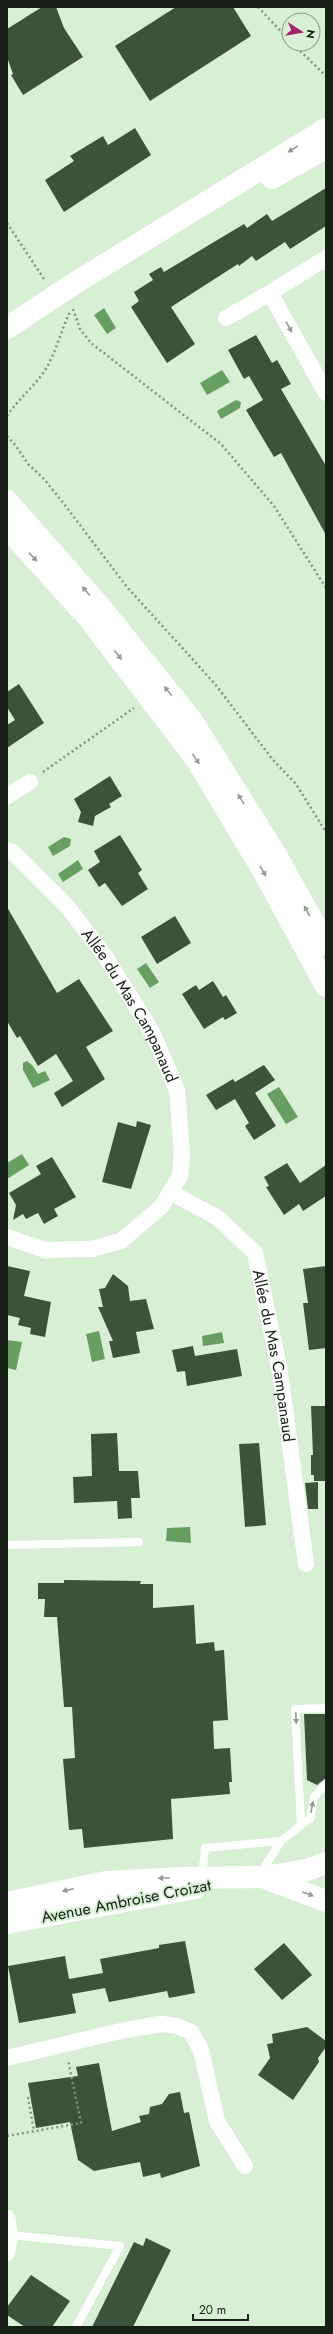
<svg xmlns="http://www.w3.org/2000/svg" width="333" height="2334" font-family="Jost,sans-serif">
<rect width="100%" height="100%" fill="#d8efd5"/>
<path fill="#679e61" d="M 104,308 L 116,328 L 107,334 L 94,315 Z
M 222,370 L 230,382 L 207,395 L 200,383 Z
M 236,400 L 241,402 L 240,408 L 221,419 L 217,411 Z
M 64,837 L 71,839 L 70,846 L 53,856 L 48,847 Z
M 78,860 L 83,869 L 63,882 L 58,874 Z
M 146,963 L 159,982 L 150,988 L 137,969 Z
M 27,1061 L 33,1066 L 38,1074 L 45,1071 L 50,1080 L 33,1088 L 23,1070 L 23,1063 Z
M 279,1087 L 298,1117 L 286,1124 L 267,1094 Z
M 22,1154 L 29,1165 L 7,1179 L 7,1163 Z
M 99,1331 L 105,1359 L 92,1362 L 86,1334 Z
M 222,1332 L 224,1343 L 203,1346 L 202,1336 Z
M 7,1340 L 22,1342 L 16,1370 L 7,1368 Z
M 190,1527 L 191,1543 L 166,1541 L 167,1528 Z"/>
<path fill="#3e513c" d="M 42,7 L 56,7 L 64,28 L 83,57 L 23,95 L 11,75 L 13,74 L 7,57 L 7,29 Z
M 176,7 L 233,7 L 251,36 L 150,101 L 115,46 Z
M 135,128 L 151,155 L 64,212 L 45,180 L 74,161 L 70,156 L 103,136 L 108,145 Z
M 326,188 L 326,226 L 290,249 L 285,242 L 256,261 L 252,256 L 239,266 L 238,264 L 171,307 L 195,344 L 167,363 L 131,307 L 139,301 L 134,292 L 153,280 L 149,274 L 161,267 L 164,272 L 244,224 L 247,228 L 267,214 L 272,221 Z
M 256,335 L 272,363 L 277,360 L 291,384 L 281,389 L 326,466 L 326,535 L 281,453 L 274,457 L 246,410 L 263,400 L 249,376 L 244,379 L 228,350 Z
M 19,684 L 44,723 L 7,748 L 7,725 L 15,720 L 7,707 L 7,692 Z
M 110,776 L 122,796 L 109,804 L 111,807 L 95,816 L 93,826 L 78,822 L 81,812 L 74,799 Z
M 120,835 L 142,870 L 138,873 L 148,889 L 122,906 L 105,883 L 99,887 L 88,870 L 100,862 L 94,851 Z
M 7,907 L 57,993 L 79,979 L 113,1031 L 86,1047 L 105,1079 L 62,1107 L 54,1093 L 73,1081 L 56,1054 L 38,1066 L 20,1036 L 17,1038 L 7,1021 Z
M 175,916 L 191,943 L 157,964 L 141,937 Z
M 213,981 L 223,997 L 226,995 L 237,1013 L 225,1020 L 223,1017 L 204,1029 L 182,994 L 196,985 L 199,990 Z
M 264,1065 L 275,1080 L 255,1093 L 276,1126 L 254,1140 L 245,1126 L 249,1123 L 235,1099 L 216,1110 L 206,1095 L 233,1079 L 235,1082 Z
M 137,1121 L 151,1125 L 131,1189 L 102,1182 L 118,1122 L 136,1127 Z
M 52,1157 L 76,1197 L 54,1209 L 58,1216 L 44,1224 L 38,1213 L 26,1219 L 23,1214 L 13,1220 L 16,1205 L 9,1193 L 41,1174 L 36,1166 Z
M 287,1163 L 300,1183 L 326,1165 L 326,1196 L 303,1211 L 299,1204 L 284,1215 L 266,1187 L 269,1186 L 264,1177 Z
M 7,1266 L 30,1271 L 24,1296 L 51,1302 L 45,1337 L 30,1334 L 31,1328 L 18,1325 L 20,1318 L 7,1315 Z
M 326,1266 L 326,1348 L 309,1350 L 303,1303 L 308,1303 L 303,1269 Z
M 113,1274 L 128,1286 L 130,1301 L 146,1299 L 154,1329 L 136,1332 L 140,1353 L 113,1358 L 109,1341 L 113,1341 L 98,1307 L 103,1307 L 99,1289 L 105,1288 Z
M 193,1346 L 195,1356 L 237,1349 L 242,1376 L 187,1386 L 185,1371 L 177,1372 L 172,1350 Z
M 311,1406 L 326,1406 L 326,1481 L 314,1481 L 314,1475 L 311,1475 L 311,1455 L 313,1455 Z
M 117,1433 L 119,1471 L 138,1471 L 140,1498 L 131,1498 L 132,1518 L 118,1519 L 117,1501 L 74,1503 L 73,1477 L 92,1476 L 91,1434 Z
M 259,1443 L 266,1525 L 245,1527 L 239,1444 Z
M 318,1482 L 318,1509 L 308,1509 L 305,1483 Z
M 64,1580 L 141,1581 L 140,1584 L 153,1584 L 153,1608 L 194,1605 L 196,1644 L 214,1642 L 215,1651 L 224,1650 L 228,1720 L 213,1721 L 214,1749 L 230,1748 L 232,1782 L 229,1782 L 230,1794 L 171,1799 L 173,1839 L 84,1848 L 82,1829 L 69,1830 L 63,1759 L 75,1758 L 72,1707 L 64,1707 L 57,1617 L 44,1617 L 45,1599 L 38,1599 L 38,1583 L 64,1583 Z
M 304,1714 L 326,1714 L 326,1778 L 317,1785 L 307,1780 Z
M 185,1941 L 195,1993 L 169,1998 L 167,1991 L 109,2002 L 105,1988 L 72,1994 L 76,2013 L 19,2023 L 8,1966 L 65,1956 L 69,1979 L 103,1973 L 100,1959 L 159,1948 L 159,1945 Z
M 284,1943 L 312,1975 L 282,2000 L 254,1969 Z
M 307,2027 L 326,2041 L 326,2047 L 318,2058 L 319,2062 L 293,2100 L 258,2075 L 270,2058 L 267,2044 L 273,2043 L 272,2034 Z
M 99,2063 L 112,2131 L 141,2122 L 139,2116 L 149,2114 L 150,2107 L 162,2104 L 169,2094 L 180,2092 L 184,2113 L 189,2112 L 200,2166 L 161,2178 L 160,2173 L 143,2177 L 140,2162 L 94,2171 L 78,2160 L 70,2122 L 36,2128 L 28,2083 L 78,2076 L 76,2067 Z
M 146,2238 L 171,2250 L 133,2327 L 92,2327 L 134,2242 L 143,2246 Z
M 31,2275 L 70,2301 L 52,2327 L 25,2327 L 7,2315 L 7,2307 Z"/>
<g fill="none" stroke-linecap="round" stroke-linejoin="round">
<path stroke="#839381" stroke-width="2.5" stroke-dasharray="2 3" stroke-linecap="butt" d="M 258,7 L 289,40
M 293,44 L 326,76
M 7,223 L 44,279
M 73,309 L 80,329 L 91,343 L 221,444 L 274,506 L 326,588
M 7,416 C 17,401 30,390 41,376 C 55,358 60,332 70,312
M 7,436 L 16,446 L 28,464 L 44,479 L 64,504 L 127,587 L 215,684 L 273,760 L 296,784 L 326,832
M 43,772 L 134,708
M 28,2097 L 34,2131
M 7,2136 L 81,2123 L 68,2060"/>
<path stroke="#fff" stroke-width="8" d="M 7,1545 L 139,1542
M 326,1708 L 295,1709 L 301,1825 L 310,1819 L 314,1797 L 326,1784
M 260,1874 L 281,1841 L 301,1825
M 202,1877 L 205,1848 L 281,1841
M 10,2235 L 120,2246 L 76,2327"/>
<g stroke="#fff" stroke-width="16">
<path d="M 270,293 L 326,393"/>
<path d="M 226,318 L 270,293 L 326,258"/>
<path d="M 7,796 L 30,782"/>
<path id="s1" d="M 7,850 L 13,852 L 67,906 L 105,956 L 152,1032 L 177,1090 L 182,1154 L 180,1176 L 162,1206 L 121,1241 L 92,1249 L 45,1250 L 7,1237"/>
<path id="s2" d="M 170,1192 L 218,1218 L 255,1253 L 280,1372 L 306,1564"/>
<path d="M 7,2058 L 125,2030 L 162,2024 L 177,2026 L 191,2032 L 201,2050 L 217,2121 L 245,2166"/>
<path d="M 7,2218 L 10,2235 L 7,2253"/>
</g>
<path stroke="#fff" stroke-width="22" d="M 272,178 L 326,148
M 7,328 L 75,283 L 326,129
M 7,501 L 102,609 L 192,721 L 276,855 L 326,945
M 7,528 L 87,616 L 197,760 L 265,874 L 326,986
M 265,1878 L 326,1901
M 7,1903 L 106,1882 L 181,1878 L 264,1877 L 307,1870 L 326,1863
M 7,1923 L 195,1888"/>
</g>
<defs><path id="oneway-solid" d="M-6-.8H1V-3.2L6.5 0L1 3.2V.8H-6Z"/></defs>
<g fill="#979a96">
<use href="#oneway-solid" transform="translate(293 149) rotate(148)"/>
<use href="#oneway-solid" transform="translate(289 327) rotate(61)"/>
<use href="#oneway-solid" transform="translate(33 557) rotate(47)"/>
<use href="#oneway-solid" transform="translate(86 591) rotate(-131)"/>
<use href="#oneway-solid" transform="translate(118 655) rotate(52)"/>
<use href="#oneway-solid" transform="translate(168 691) rotate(-129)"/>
<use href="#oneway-solid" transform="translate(196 759) rotate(56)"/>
<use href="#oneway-solid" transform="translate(241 799) rotate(-122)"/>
<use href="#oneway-solid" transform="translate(263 871) rotate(60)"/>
<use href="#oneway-solid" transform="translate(307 911) rotate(-119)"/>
<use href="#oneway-solid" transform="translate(296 1718) rotate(88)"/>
<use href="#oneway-solid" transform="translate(312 1807) rotate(-79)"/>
<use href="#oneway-solid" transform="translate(164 1878) rotate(177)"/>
<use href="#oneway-solid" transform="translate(68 1890) rotate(168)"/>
<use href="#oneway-solid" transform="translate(308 1894) rotate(20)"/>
</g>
<g text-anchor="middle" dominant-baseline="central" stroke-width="4" stroke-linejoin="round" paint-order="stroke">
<g font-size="16" fill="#171f16" stroke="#d8efd5">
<text stroke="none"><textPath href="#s1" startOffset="201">Allée du Mas Campanaud</textPath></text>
<text stroke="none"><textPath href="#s2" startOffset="210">Allée du Mas Campanaud</textPath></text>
<text transform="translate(126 1901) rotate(-11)">Avenue Ambroise Croizat</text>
</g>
</g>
<rect width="333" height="2334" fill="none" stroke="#171f16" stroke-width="16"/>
<g transform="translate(301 32) rotate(102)"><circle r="19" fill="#d8efd5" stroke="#8b9c89"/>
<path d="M0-3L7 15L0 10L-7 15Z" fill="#a6216c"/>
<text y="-6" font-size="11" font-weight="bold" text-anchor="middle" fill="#171f16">N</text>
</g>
<path d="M193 2314v6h55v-6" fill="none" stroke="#171f16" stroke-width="2"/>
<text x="199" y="2314" font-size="12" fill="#171f16" stroke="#d8efd5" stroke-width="3" paint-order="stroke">20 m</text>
</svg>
